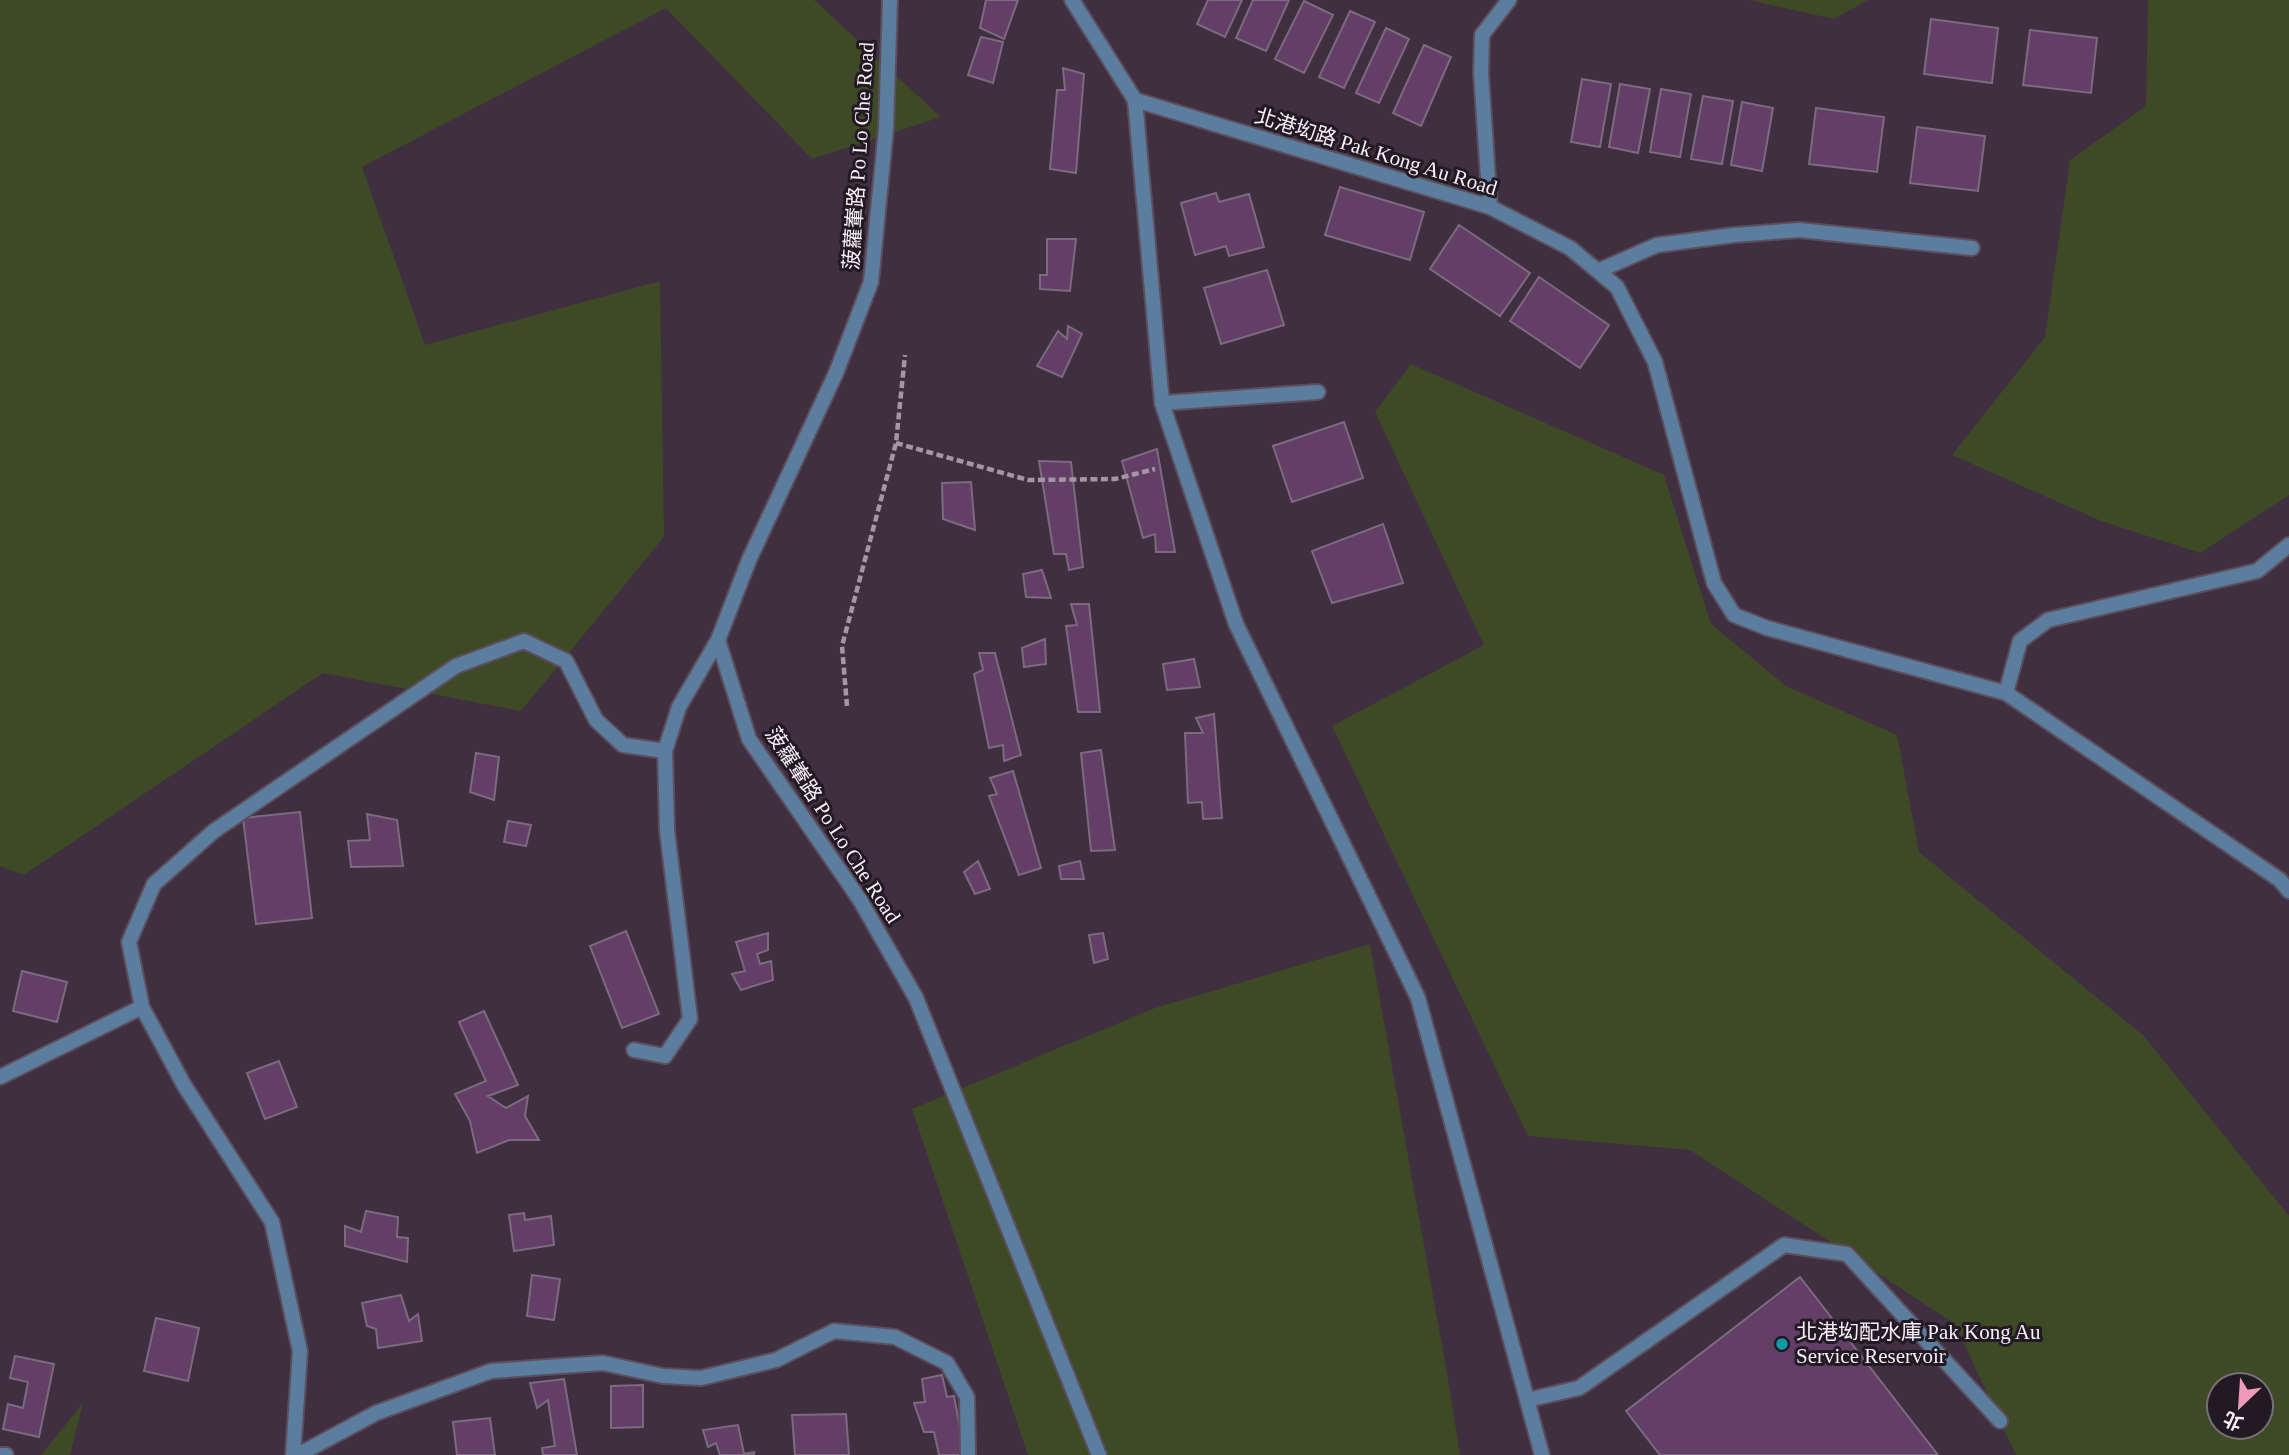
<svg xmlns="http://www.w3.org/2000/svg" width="2289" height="1455" font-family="'Times New Roman','Noto Sans TC',serif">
<rect width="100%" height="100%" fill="#3f2f40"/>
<path fill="#3e4a25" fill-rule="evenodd" d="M 0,0 L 814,0 L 941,117 L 812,159 L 666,8 L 362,167 L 425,345 L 660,281 L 664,537 L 521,711 L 323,673 L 24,875 L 0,866 Z
M 1749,0 L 1868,0 L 1834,19 Z
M 2148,0 L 2289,0 L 2289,495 L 2200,553 L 2101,521 L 1952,455 L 2045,337 L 2070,160 L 2146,106 Z
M 1411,364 L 1664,475 L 1711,624 L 1786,686 L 1897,735 L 1919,852 L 2144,1036 L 2289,1216 L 2289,1455 L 2016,1455 L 1955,1324 L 1690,1150 L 1528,1136 L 1332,726 L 1484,645 L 1375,412 ZM 2219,1385 L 2261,1385 L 2261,1427 L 2219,1427 Z
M 1370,944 L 1446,1368 L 1460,1455 L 1028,1455 L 912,1109 L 1155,1008 Z
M 83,1403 L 70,1455 L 41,1455 Z"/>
<path fill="#633e67" stroke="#7c6a7e" stroke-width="2" d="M 986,0 L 1018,0 L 1004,39 L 980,28 Z
M 1208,0 L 1242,0 L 1225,37 L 1197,24 Z
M 1253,0 L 1289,0 L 1266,51 L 1236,38 Z
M 1304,1 L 1333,15 L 1304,73 L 1275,59 Z
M 1350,11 L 1375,22 L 1344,88 L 1319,77 Z
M 1931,19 L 1998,28 L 1992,83 L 1924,74 Z
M 1386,28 L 1409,39 L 1379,103 L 1356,93 Z
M 2030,30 L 2097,38 L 2091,93 L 2023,85 Z
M 981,37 L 1003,42 L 993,83 L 968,75 Z
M 1424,45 L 1451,57 L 1421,126 L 1393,113 Z
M 1063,68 L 1084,74 L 1076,173 L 1050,169 L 1057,90 L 1065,90 Z
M 1582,79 L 1611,84 L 1600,147 L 1571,142 Z
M 1620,84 L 1650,89 L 1638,153 L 1609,147 Z
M 1661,89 L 1691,94 L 1680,157 L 1650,152 Z
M 1703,96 L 1733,101 L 1722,164 L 1691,159 Z
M 1742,102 L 1773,108 L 1762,171 L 1731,165 Z
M 1816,108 L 1884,117 L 1877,172 L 1809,164 Z
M 1917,127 L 1985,136 L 1978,191 L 1910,183 Z
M 1340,187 L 1424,212 L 1410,260 L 1325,235 Z
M 1216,193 L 1219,202 L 1249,194 L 1264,247 L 1229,256 L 1226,246 L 1195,255 L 1181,203 Z
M 1459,225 L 1530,273 L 1500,316 L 1430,269 Z
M 1047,239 L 1076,239 L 1070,291 L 1040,289 L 1040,275 L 1047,275 Z
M 1267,270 L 1284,325 L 1221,344 L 1204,288 Z
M 1539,277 L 1609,325 L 1580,368 L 1510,321 Z
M 1068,326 L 1082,334 L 1062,377 L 1037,366 L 1058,331 L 1067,339 Z
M 1344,422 L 1363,478 L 1292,502 L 1273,446 Z
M 1157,449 L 1175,552 L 1156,552 L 1155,534 L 1143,538 L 1122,461 Z
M 1039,461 L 1071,462 L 1083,567 L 1069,570 L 1066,554 L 1054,554 Z
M 971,482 L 975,530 L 943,519 L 942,483 Z
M 1383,524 L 1403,583 L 1332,603 L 1312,551 Z
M 1042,570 L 1051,598 L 1026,597 L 1023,574 Z
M 1071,604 L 1089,604 L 1100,712 L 1078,712 L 1066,626 L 1077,625 Z
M 1045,639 L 1046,664 L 1024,667 L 1022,648 Z
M 979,653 L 995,653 L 1021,755 L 1004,761 L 1003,745 L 989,748 L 974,674 L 983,670 Z
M 1194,659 L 1200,687 L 1167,690 L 1163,664 Z
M 1214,714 L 1222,818 L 1203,819 L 1202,802 L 1188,803 L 1185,733 L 1203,733 L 1196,718 Z
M 1101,750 L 1115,850 L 1091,851 L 1081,753 Z
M 476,753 L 499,757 L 494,800 L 470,792 Z
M 1013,771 L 1041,868 L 1019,875 L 989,796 L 997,794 L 990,778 Z
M 300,812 L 312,918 L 256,924 L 243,818 Z
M 367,814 L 397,820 L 403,866 L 351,867 L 348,841 L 370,840 Z
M 508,821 L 531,825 L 526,846 L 504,842 Z
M 978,861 L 990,889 L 975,894 L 964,872 Z
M 1080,861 L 1084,879 L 1061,879 L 1059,866 Z
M 626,931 L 659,1014 L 622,1028 L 590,946 Z
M 768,933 L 768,950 L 757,954 L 760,964 L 771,961 L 773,980 L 741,990 L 732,974 L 745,971 L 736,942 Z
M 1103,933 L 1108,959 L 1094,963 L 1089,935 Z
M 22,971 L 67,982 L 57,1022 L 13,1011 Z
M 484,1011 L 518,1085 L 488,1096 L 506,1108 L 528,1096 L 525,1116 L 539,1140 L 509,1140 L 477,1153 L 470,1121 L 455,1094 L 486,1081 L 459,1022 Z
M 279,1061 L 297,1107 L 265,1119 L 247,1073 Z
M 366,1211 L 398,1217 L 397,1237 L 408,1238 L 407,1262 L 345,1246 L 345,1226 L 361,1232 Z
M 524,1213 L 525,1220 L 551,1216 L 554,1245 L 514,1251 L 509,1215 Z
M 532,1275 L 560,1279 L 554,1320 L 527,1316 Z
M 1800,1277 L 1938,1455 L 1660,1455 L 1626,1411 Z
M 401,1295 L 409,1321 L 418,1314 L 422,1341 L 378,1348 L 376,1329 L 367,1326 L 362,1303 Z
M 156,1318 L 199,1328 L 188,1381 L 144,1371 Z
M 15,1356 L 54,1364 L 39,1437 L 3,1429 L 8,1404 L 23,1408 L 28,1382 L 10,1378 Z
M 942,1375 L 947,1397 L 954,1396 L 965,1455 L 939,1455 L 934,1432 L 924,1432 L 914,1403 L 925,1402 L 922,1379 Z
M 564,1379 L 577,1455 L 543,1455 L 542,1448 L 555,1446 L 548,1400 L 537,1408 L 530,1383 Z
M 643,1385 L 643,1427 L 611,1428 L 611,1386 Z
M 846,1414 L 849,1455 L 795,1455 L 792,1415 Z
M 490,1418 L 495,1455 L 457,1455 L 453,1422 Z
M 738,1425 L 744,1454 L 754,1452 L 754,1455 L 720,1455 L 716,1443 L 708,1447 L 703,1430 Z"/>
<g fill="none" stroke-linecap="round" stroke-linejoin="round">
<defs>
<path id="service" d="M 1162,403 L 1318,392
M 2289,545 L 2257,571 L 2048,620 L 2020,641 L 2006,693 L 2280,880 L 2289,891
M 142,1007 L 184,1085 L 272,1222 L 300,1351 L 293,1455
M 634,1050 L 665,1056 L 690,1019 L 667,830 L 665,751 L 679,707 L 718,640
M 0,1077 L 142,1007 L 129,942 L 154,884 L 214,831 L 456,666 L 524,641 L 566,661 L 596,720 L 623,745 L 665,751
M 1527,1400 L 1579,1388 L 1784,1245 L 1847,1254 L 2000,1421
M 0,1455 L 6,1455
M 298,1455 L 376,1413 L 491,1371 L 603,1363 L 663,1376 L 701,1378 L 776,1360 L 834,1331 L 895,1337 L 947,1363 L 967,1397 L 968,1455"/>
<path id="minor" d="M 890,0 L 886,129 L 871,282 L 836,373 L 749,560 L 718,640 L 749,739 L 860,900 L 916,998 L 1099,1455
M 1072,0 L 1135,100 L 1490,207 L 1570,248 L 1617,287 L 1655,362 L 1714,583 L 1734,615 L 1767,628 L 2006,693
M 1135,100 L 1162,403 L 1236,624 L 1418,998 L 1542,1455
M 1490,207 L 1481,73 L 1482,35 L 1509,0
M 1598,271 L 1657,245 L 1734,235 L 1799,230 L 1972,248"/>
</defs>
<use href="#service" stroke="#5d4e5e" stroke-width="18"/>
<use href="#minor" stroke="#5d4e5e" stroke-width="18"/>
<path stroke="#a497a5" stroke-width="4.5" stroke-dasharray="7 3.5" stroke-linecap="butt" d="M 896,443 L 1028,480 L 1115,479 L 1155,469
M 847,706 L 842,646 L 896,443 L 905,355"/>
<use href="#service" stroke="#5b7e9e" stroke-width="14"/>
<use href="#minor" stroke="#5b7e9e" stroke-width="14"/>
</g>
<circle fill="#0f9aa8" stroke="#211a22" stroke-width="2.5" cx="1782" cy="1344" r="7"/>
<g text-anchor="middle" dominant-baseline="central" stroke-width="6" stroke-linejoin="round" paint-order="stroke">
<g font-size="21" fill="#f9eef9" stroke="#211a22">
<text transform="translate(1376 152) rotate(17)">北港㘭路 Pak Kong Au Road</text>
<text transform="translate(859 156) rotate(-86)">菠蘿輋路 Po Lo Che Road</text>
<text transform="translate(833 825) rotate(57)">菠蘿輋路 Po Lo Che Road</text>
</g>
<g font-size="21" fill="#f9eef9" stroke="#211a22" text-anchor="start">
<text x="1796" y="1332">北港㘭配水庫 Pak Kong Au<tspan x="1796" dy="24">Service Reservoir</tspan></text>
</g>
</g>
<g transform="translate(2240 1406) rotate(205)"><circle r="33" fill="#211a22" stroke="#776f78" stroke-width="2"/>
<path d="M0-5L12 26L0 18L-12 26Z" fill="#ef9ab8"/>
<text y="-10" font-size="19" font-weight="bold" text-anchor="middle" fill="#f9eef9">北</text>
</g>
</svg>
